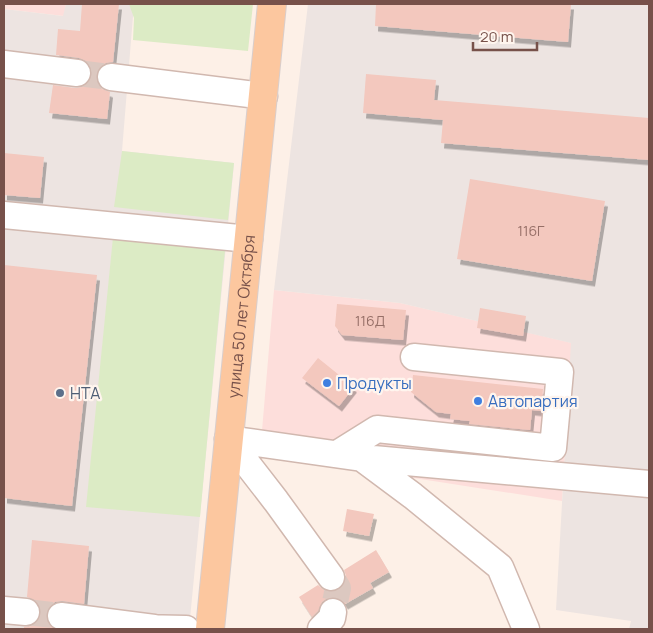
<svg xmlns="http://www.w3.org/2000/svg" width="653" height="633" font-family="Manrope,sans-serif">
<defs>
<filter id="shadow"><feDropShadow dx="3" dy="5.5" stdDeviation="0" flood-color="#0004"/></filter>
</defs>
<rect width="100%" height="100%" fill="#fdf0e7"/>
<path fill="#fddedb" d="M 4,4 L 66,4 L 64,16 L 4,9 Z
M 274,290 L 400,303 L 572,343 L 562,501 L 260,454 Z"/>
<path fill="#ede4e1" d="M 66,4 L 134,4 L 122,151 L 234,163 L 189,629 L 4,629 L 4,9 L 63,16 Z
M 308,4 L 649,4 L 649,629 L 629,629 L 631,621 L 556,610 L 571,343 L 400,303 L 274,290 Z"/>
<path fill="#dcebc5" d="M 129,4 L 253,4 L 248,51 L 133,40 L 134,18 Z
M 122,151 L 234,163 L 228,220 L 114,207 Z
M 113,237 L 225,250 L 200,517 L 86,507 Z"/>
<path fill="#f3c8be" filter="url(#shadow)" d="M 82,4 L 119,4 L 113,62 L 106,63 L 99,68 L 96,76 L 97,82 L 102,89 L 110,92 L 107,119 L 49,113 L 53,85 L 75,88 L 82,87 L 89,82 L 92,75 L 91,67 L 86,61 L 79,58 L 56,55 L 58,29 L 80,31 Z
M 376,4 L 571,4 L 568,42 L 375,26 Z
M 366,74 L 436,80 L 434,100 L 649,118 L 649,160 L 441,143 L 443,120 L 363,113 Z
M 4,153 L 44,157 L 40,198 L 4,195 Z
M 470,179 L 605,201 L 592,281 L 457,259 Z
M 4,265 L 97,275 L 72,506 L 4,498 Z
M 337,304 L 406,310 L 403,340 L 342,335 L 335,326 Z
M 480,308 L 526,316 L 523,336 L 477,328 Z
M 318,358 L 354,387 L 339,406 L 302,378 Z
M 413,375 L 543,389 L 541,411 L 532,410 L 530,430 L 469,424 L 470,421 L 450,419 L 451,414 L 436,412 L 411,392 Z
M 347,509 L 374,514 L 369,536 L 343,531 Z
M 32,540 L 89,546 L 84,604 L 62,601 L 55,602 L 49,607 L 46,614 L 47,621 L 55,629 L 24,629 L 24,627 L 32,626 L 38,621 L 41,614 L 39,605 L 34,600 L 27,597 Z
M 376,550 L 389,572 L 370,583 L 373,588 L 345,604 L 342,600 L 336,597 L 327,598 L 322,602 L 318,611 L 312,617 L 299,597 L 318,585 L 325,591 L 332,592 L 339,589 L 345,583 L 346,576 L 344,570 Z"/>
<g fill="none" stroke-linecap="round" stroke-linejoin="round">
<path stroke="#dcc8c0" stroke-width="26" stroke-dasharray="26 13" stroke-linecap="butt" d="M 77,73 L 111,77
M 331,577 L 338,588 L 333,612
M 26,612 L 61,616"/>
<defs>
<path id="minor" d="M 4,64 L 77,73
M 111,77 L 264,96
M 4,215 L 249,239
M 228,439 L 362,458 L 413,496 L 500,567 L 526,629
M 228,439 L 276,501 L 331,577
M 337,454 L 377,429 L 553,448 L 560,372 L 414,357
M 362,458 L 649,484
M 4,610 L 26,612
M 61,616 L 154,628
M 138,628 L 186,629
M 321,629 L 332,618 L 333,612"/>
<g id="major">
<path id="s1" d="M 210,629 L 272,4"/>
</g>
</defs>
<use href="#minor" stroke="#d1b8af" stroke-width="29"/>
<use href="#major" stroke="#d9cecc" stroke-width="30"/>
<use href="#minor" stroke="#fff" stroke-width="26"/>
<use href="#major" stroke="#fcc79f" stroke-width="28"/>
</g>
<g fill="#3f7fe0" stroke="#fff5ee" stroke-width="2">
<circle cx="327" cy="383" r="5"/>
<circle cx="478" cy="401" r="5"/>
</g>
<circle fill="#5c6f8a" stroke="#fff5ee" stroke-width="2" cx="60" cy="393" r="5"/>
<g text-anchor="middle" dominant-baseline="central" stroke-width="4.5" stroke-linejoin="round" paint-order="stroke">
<g font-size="14" fill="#966f67">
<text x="531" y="230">116Г</text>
<text x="370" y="320">116Д</text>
</g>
<g font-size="16" fill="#77514a" stroke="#fff5ee">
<text stroke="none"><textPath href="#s1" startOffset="314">улица 50 лет Октября</textPath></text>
</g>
<g font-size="16" fill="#366cbe" stroke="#fff5ee" text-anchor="start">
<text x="337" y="383">Продукты</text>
<text x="488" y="401">Автопартия</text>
</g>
<g font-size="16" fill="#4e5e75" stroke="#fff5ee" text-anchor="start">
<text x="70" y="393">НТА</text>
</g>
</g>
<rect width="653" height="633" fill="none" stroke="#77514a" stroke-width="10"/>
<path d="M473 42v8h64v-8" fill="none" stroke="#77514a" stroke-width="2.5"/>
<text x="480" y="42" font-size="15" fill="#77514a" stroke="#fff5ee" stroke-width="4" paint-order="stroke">20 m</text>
</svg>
